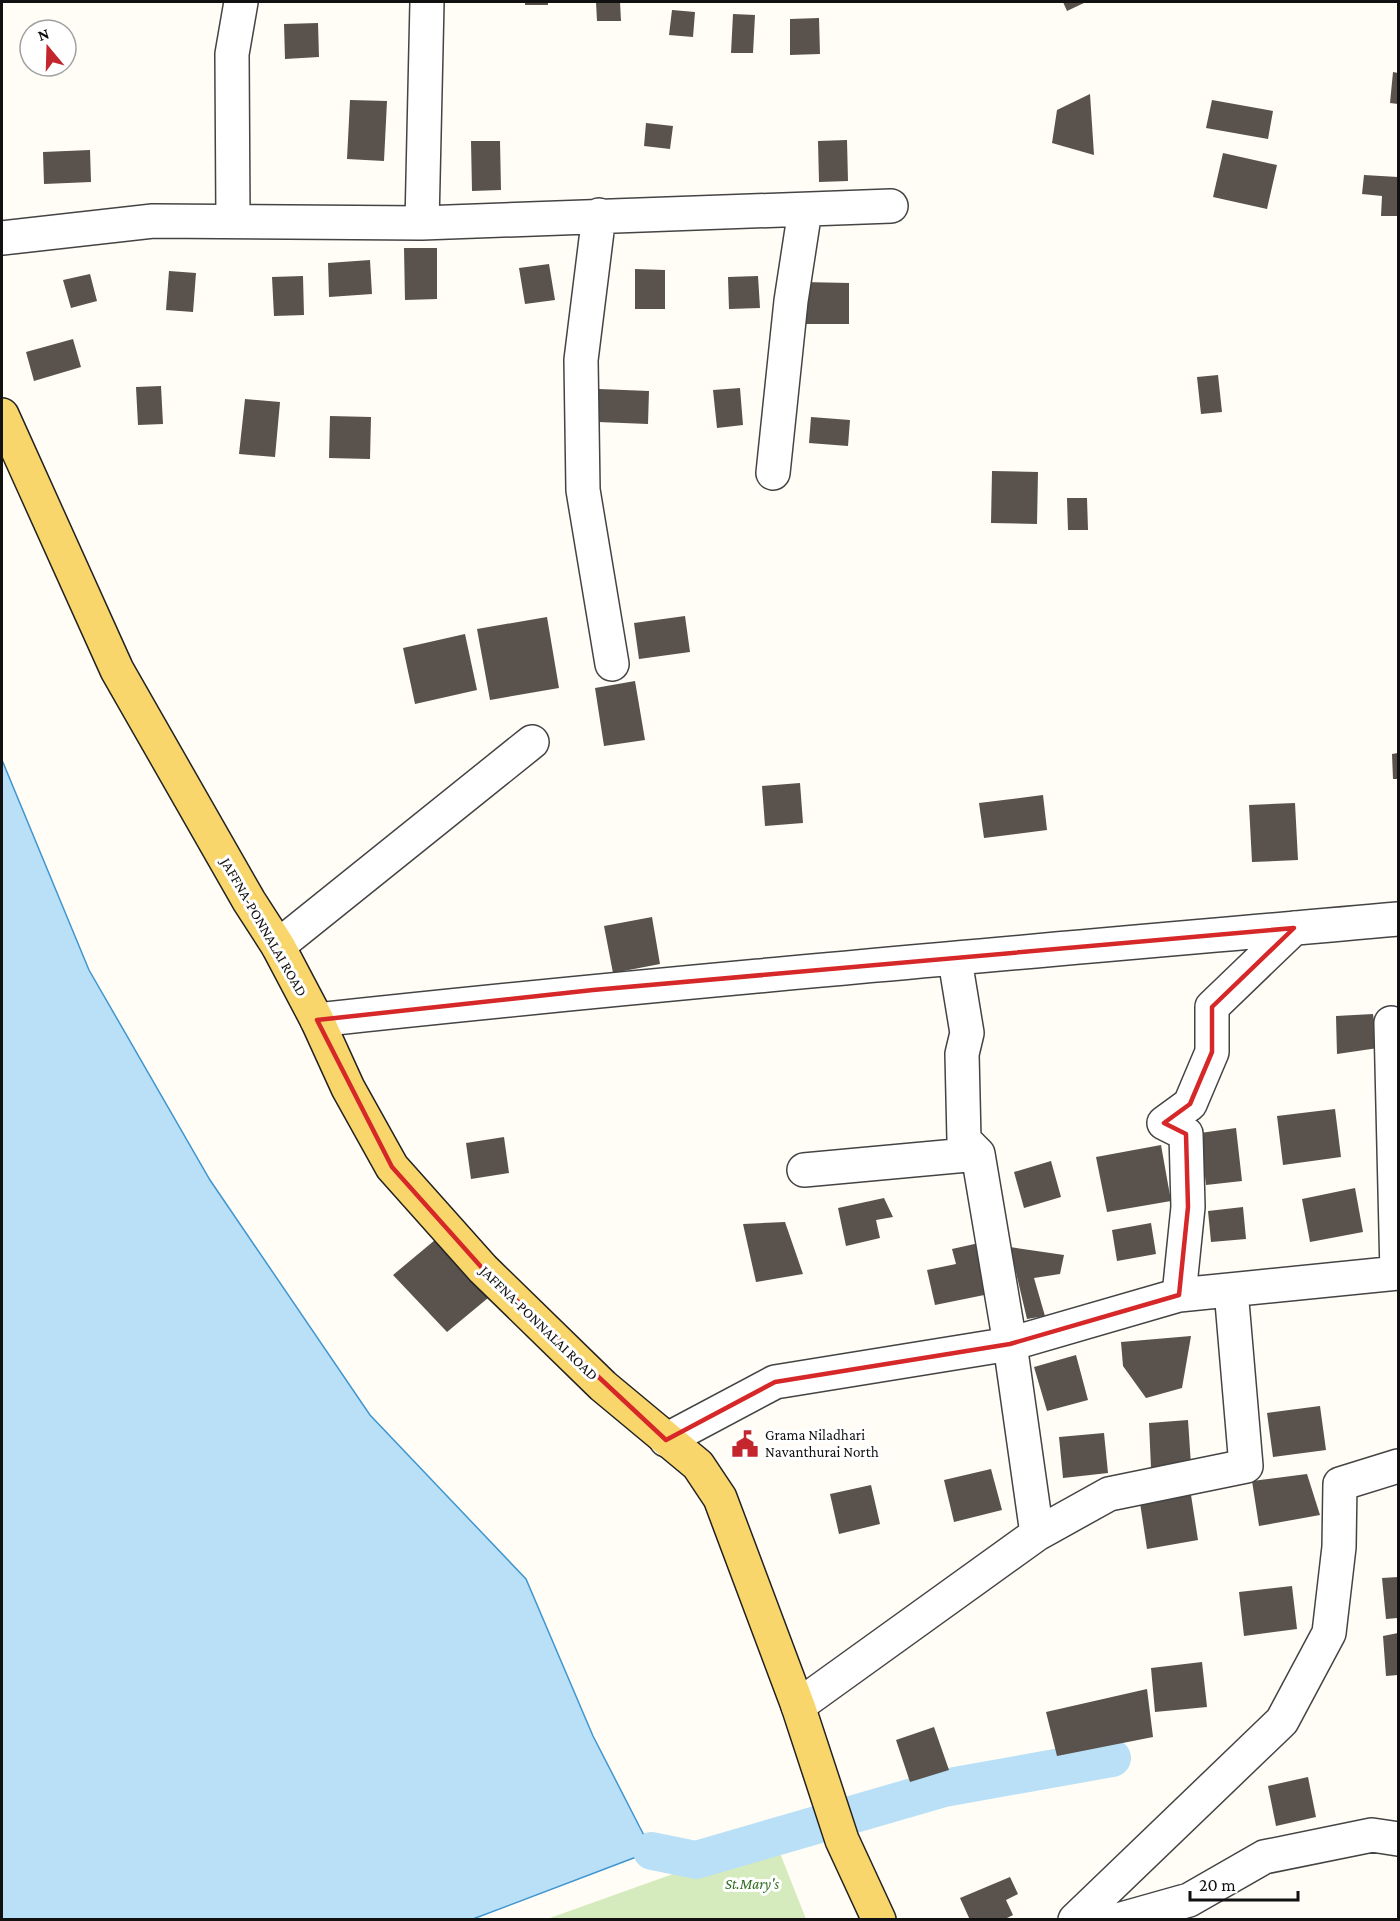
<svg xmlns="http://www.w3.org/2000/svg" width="1400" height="1921" font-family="'Crimson Pro',serif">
<rect width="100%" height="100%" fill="#fffdf5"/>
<path fill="#d5ebbd" d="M 774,1838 L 806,1919 L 547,1919 Z"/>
<path fill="#b9e0f7" stroke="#3f96cf" stroke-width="1.5" d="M 2,760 L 89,970 L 210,1180 L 370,1415 L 526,1579 L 593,1736 L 652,1851 L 473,1919 L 2,1919 Z"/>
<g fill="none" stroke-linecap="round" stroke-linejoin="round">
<path stroke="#b9e0f7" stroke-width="38" d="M 652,1851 L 696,1860 L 944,1788 L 1112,1758"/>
</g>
<path fill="#5a524d" d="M 525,2 L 548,2 L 548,5 L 525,5 Z
M 596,2 L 620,2 L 621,21 L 597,21 Z
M 1063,2 L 1086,2 L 1067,11 Z
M 672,10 L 695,12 L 693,37 L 669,35 Z
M 733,14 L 755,15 L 753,53 L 731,53 Z
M 819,18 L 820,54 L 790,55 L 790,19 Z
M 318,23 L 319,57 L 285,59 L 284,24 Z
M 1393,72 L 1398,73 L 1398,104 L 1390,103 Z
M 1090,94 L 1094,155 L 1052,143 L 1057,110 Z
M 350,100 L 387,101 L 384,161 L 347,159 Z
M 1212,100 L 1273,111 L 1268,139 L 1206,128 Z
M 646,123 L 673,126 L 670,149 L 644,146 Z
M 847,140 L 848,181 L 819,182 L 818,141 Z
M 471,141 L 500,141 L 501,190 L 472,191 Z
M 90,150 L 91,182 L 44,184 L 43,152 Z
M 1223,153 L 1277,165 L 1267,209 L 1213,197 Z
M 1364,175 L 1398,177 L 1398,216 L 1381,216 L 1382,196 L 1362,194 Z
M 404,248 L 437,248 L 437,299 L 405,300 Z
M 370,260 L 372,294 L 329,297 L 328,263 Z
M 549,264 L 555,300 L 525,304 L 519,268 Z
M 635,269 L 665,270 L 665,309 L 635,309 Z
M 169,271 L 196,273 L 193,312 L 166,310 Z
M 90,274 L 97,301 L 71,308 L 63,280 Z
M 303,276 L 304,315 L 274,316 L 272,277 Z
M 758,276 L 760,308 L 729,309 L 728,277 Z
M 803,282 L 849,283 L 849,324 L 803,324 Z
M 73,339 L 81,367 L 34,381 L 26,352 Z
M 1218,375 L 1222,412 L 1201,414 L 1197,377 Z
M 161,386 L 163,424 L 138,425 L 136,387 Z
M 740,388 L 743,425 L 717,428 L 713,390 Z
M 599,389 L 649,391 L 648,424 L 598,422 Z
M 245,399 L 280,402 L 275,457 L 239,454 Z
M 330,416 L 371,417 L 370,459 L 329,458 Z
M 811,417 L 850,420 L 848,446 L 809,443 Z
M 992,471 L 1038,472 L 1037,524 L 991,523 Z
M 1067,498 L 1087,498 L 1088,530 L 1068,530 Z
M 685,616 L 690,652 L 639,659 L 634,623 Z
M 547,617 L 559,688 L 490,700 L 477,629 Z
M 465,634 L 477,690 L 415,704 L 403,648 Z
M 635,681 L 645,740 L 604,746 L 595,688 Z
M 1398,753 L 1398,779 L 1393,779 L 1392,754 Z
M 800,783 L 803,823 L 765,826 L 762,786 Z
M 1043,795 L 1047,830 L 984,838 L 979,803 Z
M 1295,803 L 1298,860 L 1252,862 L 1249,805 Z
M 652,917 L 660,964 L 613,973 L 604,926 Z
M 1373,1014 L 1378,1048 L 1337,1054 L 1336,1016 Z
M 1335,1109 L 1341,1157 L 1283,1165 L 1277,1116 Z
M 1236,1128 L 1242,1181 L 1206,1185 L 1200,1133 Z
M 504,1137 L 509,1173 L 471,1179 L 466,1143 Z
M 1161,1145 L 1171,1201 L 1107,1212 L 1096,1157 Z
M 1051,1161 L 1061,1197 L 1024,1208 L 1014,1172 Z
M 1355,1188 L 1363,1232 L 1310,1242 L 1302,1199 Z
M 884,1198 L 893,1217 L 876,1220 L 880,1238 L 846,1246 L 838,1208 Z
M 1243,1207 L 1246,1239 L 1211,1242 L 1208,1211 Z
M 785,1222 L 803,1274 L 756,1282 L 743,1224 Z
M 1151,1223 L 1156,1254 L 1117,1261 L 1112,1230 Z
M 435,1240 L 488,1298 L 447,1332 L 393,1275 Z
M 988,1241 L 999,1292 L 935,1305 L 927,1270 L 956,1264 L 952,1249 Z
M 1010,1247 L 1064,1255 L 1060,1274 L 1034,1278 L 1045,1316 L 1027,1319 Z
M 1191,1336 L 1182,1388 L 1146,1398 L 1123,1366 L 1121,1342 Z
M 1076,1355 L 1088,1400 L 1047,1411 L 1034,1367 Z
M 1320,1406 L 1326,1450 L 1273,1457 L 1267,1413 Z
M 1188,1420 L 1191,1465 L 1151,1468 L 1149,1423 Z
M 1104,1433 L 1108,1473 L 1063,1478 L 1059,1437 Z
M 991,1469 L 1002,1510 L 954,1522 L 944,1480 Z
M 1307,1474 L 1320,1515 L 1259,1526 L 1252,1481 Z
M 871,1485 L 880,1524 L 839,1534 L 830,1494 Z
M 1191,1495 L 1198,1540 L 1147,1549 L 1140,1503 Z
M 1398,1577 L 1398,1618 L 1386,1619 L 1382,1578 Z
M 1292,1586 L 1297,1629 L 1244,1636 L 1239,1592 Z
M 1398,1633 L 1398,1675 L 1386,1676 L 1383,1636 Z
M 1202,1662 L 1207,1707 L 1155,1712 L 1151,1668 Z
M 1147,1689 L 1153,1737 L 1057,1756 L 1046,1712 Z
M 934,1727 L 949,1770 L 910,1782 L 896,1740 Z
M 1308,1777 L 1316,1817 L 1276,1826 L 1268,1786 Z
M 1010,1877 L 1018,1894 L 1006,1900 L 1013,1915 L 1003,1920 L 970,1920 L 960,1898 Z"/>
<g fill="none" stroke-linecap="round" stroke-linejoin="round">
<defs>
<path id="street" d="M 599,215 L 581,360 L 583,490 L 612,664
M 233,221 L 232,54 L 241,2
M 422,223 L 427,2
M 2,238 L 153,221 L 422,223 L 891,206
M 773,473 L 791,301 L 805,210
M 278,946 L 532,742
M 955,960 L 967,1033 L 962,1054 L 964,1140 L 978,1154
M 317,1020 C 677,981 1038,951 1398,919
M 1391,1023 L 1397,1273
M 804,1170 L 978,1154 L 1010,1344 L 1037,1534
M 1179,1295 L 1188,1207 L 1186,1134 L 1164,1123 L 1190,1104 L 1212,1052 L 1212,1007 L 1294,928
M 666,1440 L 775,1382 L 1010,1344 L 1179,1295 L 1398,1273
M 798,1706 L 1037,1534 L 1109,1494 L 1246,1466 L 1231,1290
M 1075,1920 L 1282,1721 L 1329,1633 L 1339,1547 L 1340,1484 L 1398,1466
M 1118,1920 L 1189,1900 L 1264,1857 L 1372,1835 L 1398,1839"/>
<path id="primary" d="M 2,415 L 117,670 L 249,901 L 278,946 L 317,1020 L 348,1088 L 392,1167 L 483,1269 L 603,1386 L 698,1465 L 720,1498 L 798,1706 L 842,1840 L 879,1920"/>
</defs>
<use href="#street" stroke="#444" stroke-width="36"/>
<use href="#primary" stroke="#222" stroke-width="36"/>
<use href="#street" stroke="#fff" stroke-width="33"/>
<use href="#primary" stroke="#f9d66b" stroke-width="33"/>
</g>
<path fill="none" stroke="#d62828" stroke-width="4.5" stroke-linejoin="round" d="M 1294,928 L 1212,1007 L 1212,1052 L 1190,1104 L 1164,1123 L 1186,1134 L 1188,1207 L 1179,1295 L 1010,1344 L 775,1382 L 666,1440 L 483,1269 L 392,1167 L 317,1020 L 593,990 Z"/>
<defs>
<symbol id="civic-bare" viewBox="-9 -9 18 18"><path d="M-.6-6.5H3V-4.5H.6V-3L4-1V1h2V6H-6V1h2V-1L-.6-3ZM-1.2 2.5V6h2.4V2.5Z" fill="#c4262e" stroke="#fff" stroke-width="2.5" paint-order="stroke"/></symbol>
</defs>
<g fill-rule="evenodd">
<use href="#civic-bare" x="726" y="1425" width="38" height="38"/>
</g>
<g text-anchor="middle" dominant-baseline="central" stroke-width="6" stroke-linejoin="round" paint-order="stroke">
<g font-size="15" fill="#111" stroke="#fff">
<text transform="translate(264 927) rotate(60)">JAFFNA-PONNALAI ROAD</text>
<text transform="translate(539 1323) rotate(44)">JAFFNA-PONNALAI ROAD</text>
</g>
<g font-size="15" fill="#111" stroke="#fff" text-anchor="start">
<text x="765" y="1435">Grama Niladhari<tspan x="765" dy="17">Navanthurai North</tspan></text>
</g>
<g font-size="15" font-style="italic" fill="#2f6b1f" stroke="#fff">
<text x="752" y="1884">St.Mary's</text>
</g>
</g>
<rect width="1400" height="1921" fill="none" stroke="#111111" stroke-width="6"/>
<g transform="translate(48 48) rotate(341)"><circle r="28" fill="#ffffff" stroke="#a0a0a0" stroke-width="1.5"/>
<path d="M0-4.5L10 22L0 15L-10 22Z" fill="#c4262e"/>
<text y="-9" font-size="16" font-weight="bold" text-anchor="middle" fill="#111111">N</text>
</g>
<path d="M1190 1891v9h108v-9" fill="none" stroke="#111111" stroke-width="3"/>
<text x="1199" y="1891" font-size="18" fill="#111111" stroke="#ffffff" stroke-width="4.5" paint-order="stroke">20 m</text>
</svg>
